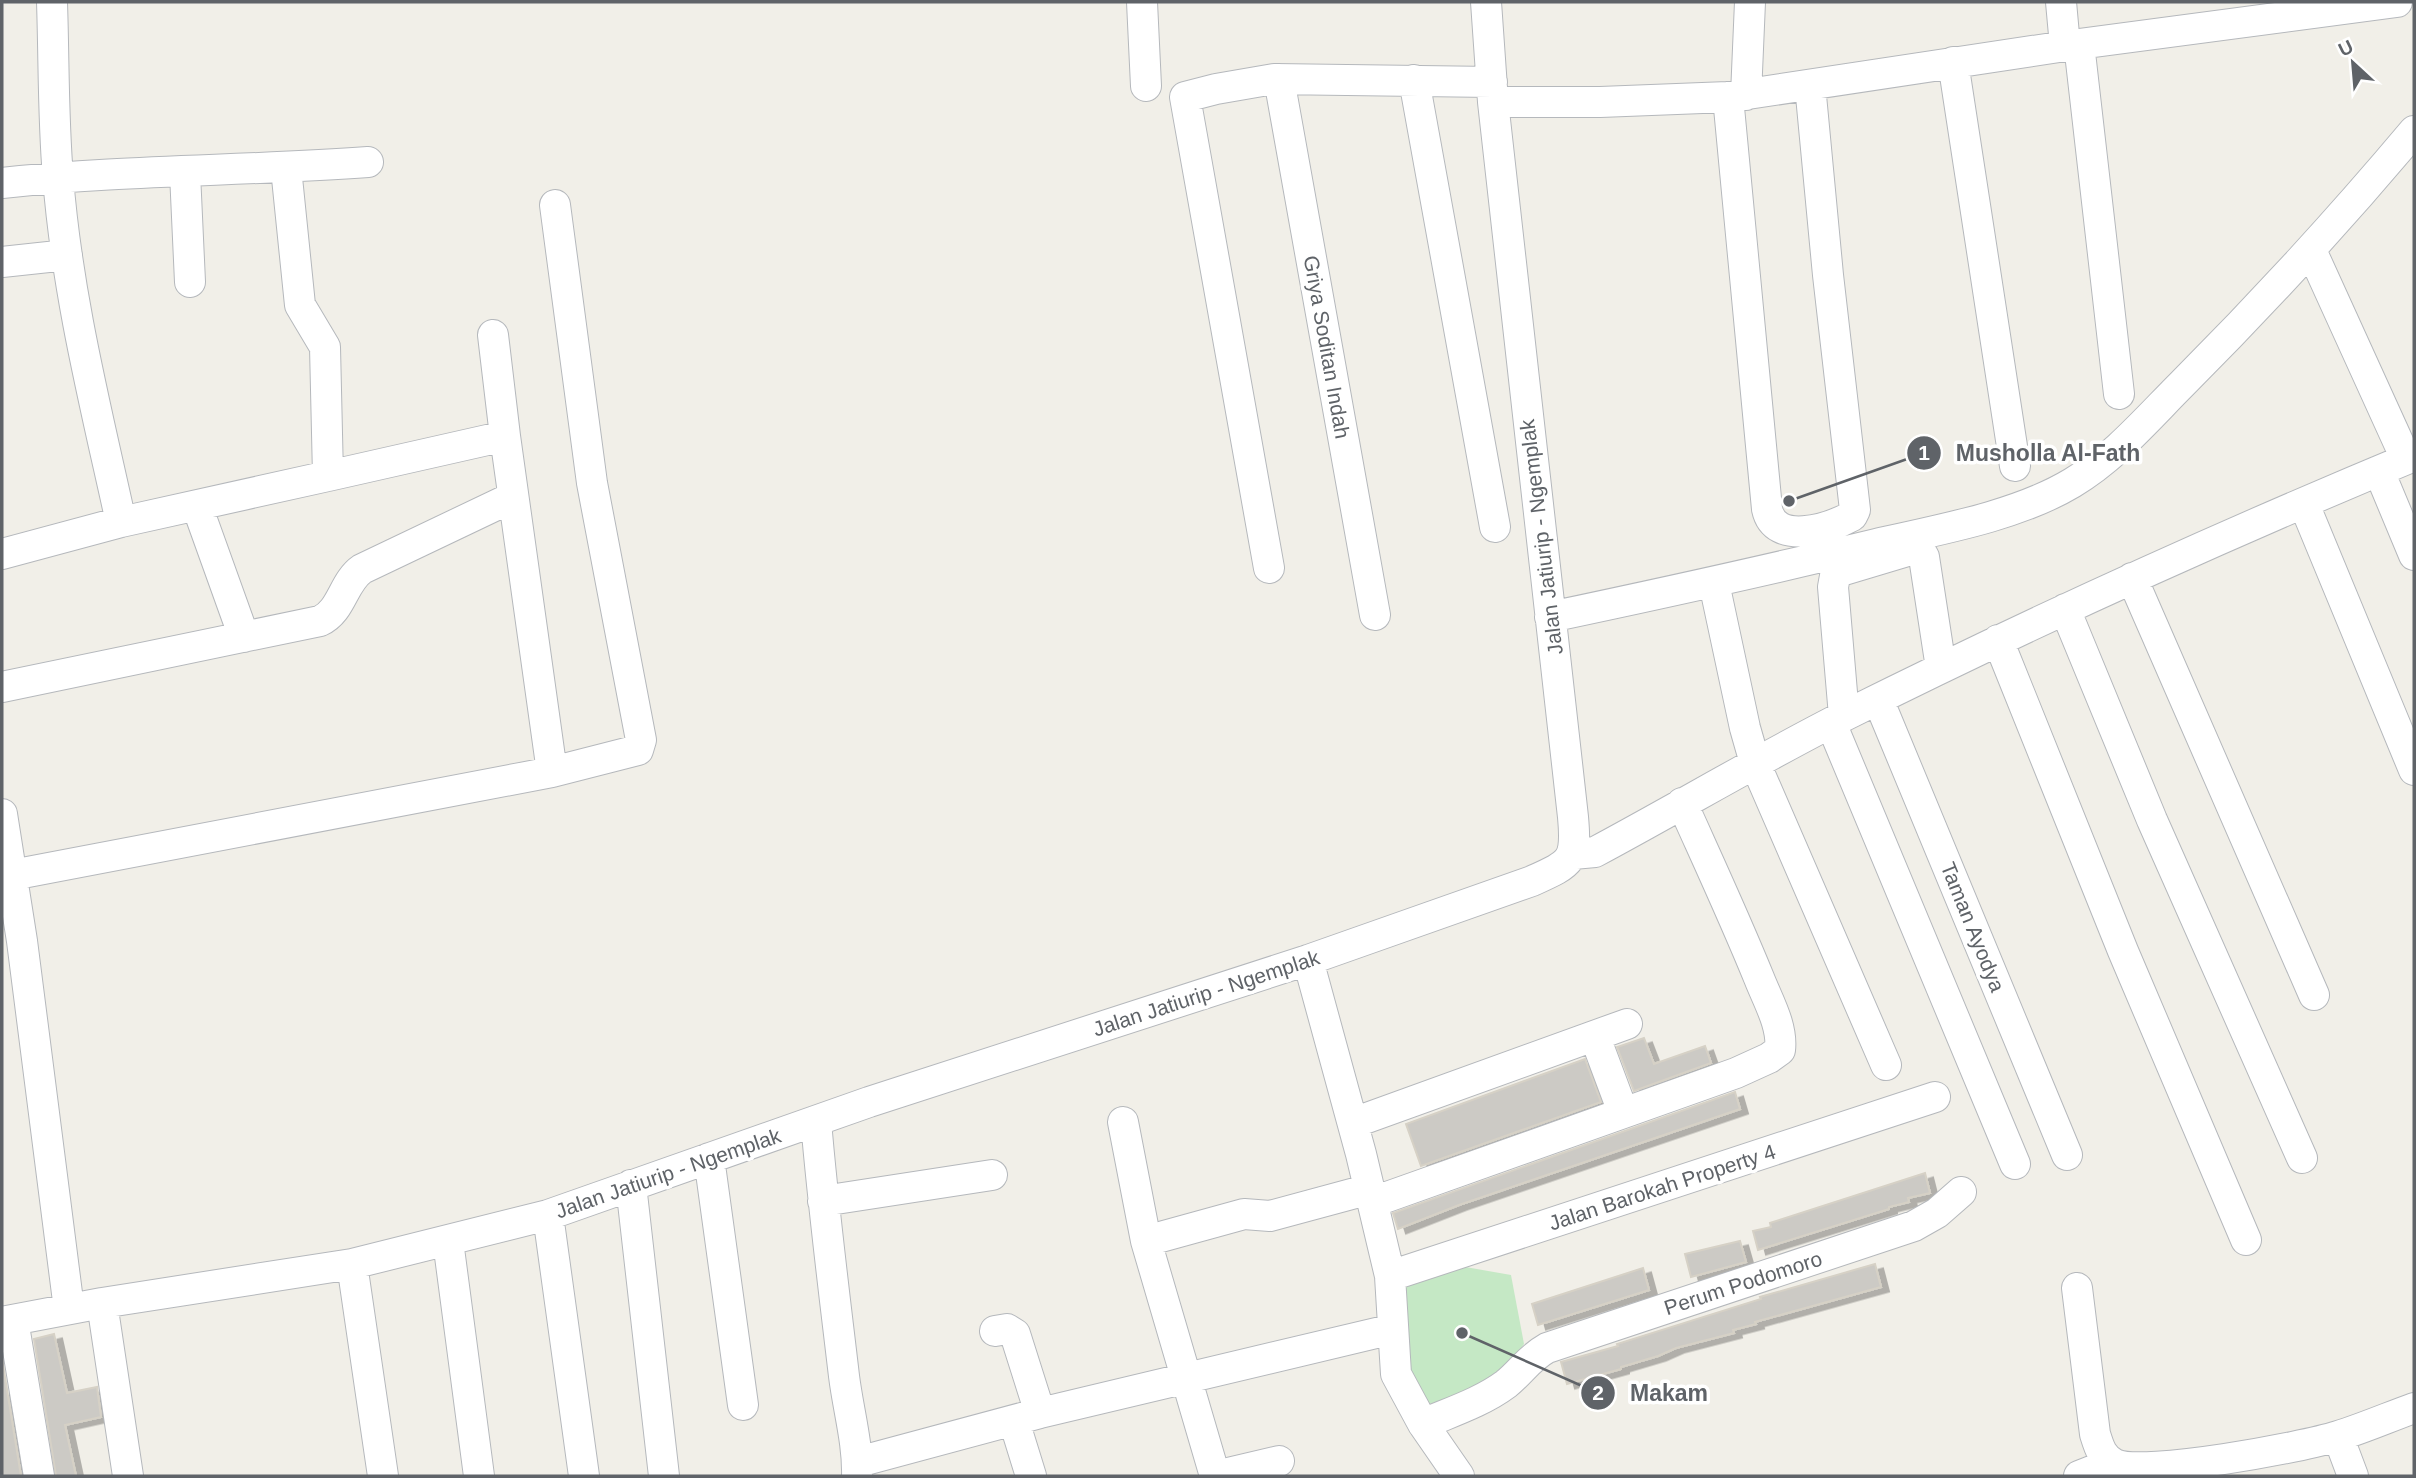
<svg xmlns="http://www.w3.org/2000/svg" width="2416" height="1478" font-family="Arial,sans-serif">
<defs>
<filter id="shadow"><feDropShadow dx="8" dy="4.5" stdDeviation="0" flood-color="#0004"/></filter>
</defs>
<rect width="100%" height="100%" fill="#f1efe8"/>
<path fill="#c5e8c5" d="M 1454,1265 L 1511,1275 L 1524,1344 C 1497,1383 1470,1395 1424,1405 L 1408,1379 L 1404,1283 Z"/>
<path fill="#cccac5" stroke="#d6d1c6" stroke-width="2" filter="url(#shadow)" d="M 1644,1038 L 1654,1064 L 1705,1046 L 1711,1063 L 1634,1091 L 1617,1047 Z
M 1585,1059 L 1601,1102 L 1421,1166 L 1406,1124 Z
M 1735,1092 L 1740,1109 L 1459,1205 L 1398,1229 L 1393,1213 Z
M 1925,1173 L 1930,1193 L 1908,1198 L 1909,1202 L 1889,1207 L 1889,1209 L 1758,1250 L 1753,1231 L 1771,1227 L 1770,1223 Z
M 1740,1241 L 1746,1262 L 1691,1277 L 1685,1254 Z
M 1875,1264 L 1881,1287 L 1755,1322 L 1756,1324 L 1733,1330 L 1734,1333 L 1676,1348 L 1658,1356 L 1621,1367 L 1621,1369 L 1567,1384 L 1561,1362 L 1618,1346 L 1617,1344 L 1761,1299 L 1760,1297 Z
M 1643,1268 L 1649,1290 L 1538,1325 L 1532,1304 Z
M 54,1334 L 67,1393 L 97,1387 L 101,1417 L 65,1425 L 76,1476 L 56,1476 L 34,1339 Z
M 2,1359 L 21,1476 L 2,1476 Z"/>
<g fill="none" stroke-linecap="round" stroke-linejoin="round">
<defs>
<path id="minor" d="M 52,2 C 54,60 53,119 58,177 C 67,294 96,408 121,522
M 1142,2 L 1146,86
M 2061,2 L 2065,46
M 2079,44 L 2119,394
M 1953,62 L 2015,466
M 1279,79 L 1375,615
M 1414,80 L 1495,527
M 1746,95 L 1750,2
M 1728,97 L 1767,509 C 1775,546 1828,529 1852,516 L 1855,510 L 1828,275 L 1810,85
M 1493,102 L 1600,102 L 1728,97 L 2079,44 L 2397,2
M 185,173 L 190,282
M 2,183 C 123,170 246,171 368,162
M 2311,250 L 2406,459
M 2,262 L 67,255
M 493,335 L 505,436 L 552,772
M 2379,471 L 2414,555
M 328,476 L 505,436
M 2304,504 L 2414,770
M 197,506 L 244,637
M 2,554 L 121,522 L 328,476 L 325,347 L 300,305 L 286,168
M 1269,568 L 1185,97 L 1216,89 L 1274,79 L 1492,82
M 2132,578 L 2314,995
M 1714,583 L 1745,728 L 1755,763 L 1886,1065
M 2065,609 L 2152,820 L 2302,1158
M 1550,617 C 1659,594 1768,570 1876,544 C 1938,530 2017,516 2072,483 C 2114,458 2147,419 2182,384 C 2263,303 2340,219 2414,131
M 1998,640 L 2123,951 L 2246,1240
M 2,687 L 320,621 C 342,611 343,582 362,569 L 513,497
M 1878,699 L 2067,1155
M 1844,716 L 1833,587 L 1835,576 L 1841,571 L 1911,550 L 1921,552 L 1924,557 L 1941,668
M 1831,723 L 2015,1164
M 2,814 L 22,941 L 69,1309
M 1573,854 L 1595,852 C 1679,807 1761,758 1846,715 C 2032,622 2222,536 2414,456
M 12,875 L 552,772 L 638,750 L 641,740 L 592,483 L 555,205
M 1308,960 L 1361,1154 L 1390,1276 L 1396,1374 L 1423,1424 L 1459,1476
M 1595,1037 L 1623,1112
M 816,1121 C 823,1206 834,1291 844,1376 C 848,1409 858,1443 857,1476
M 1123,1122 L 1146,1241
M 1353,1123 L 1627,1024
M 709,1158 L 743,1405
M 631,1185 L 664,1476
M 823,1201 L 992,1175
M 1373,1202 L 1736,1073 L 1769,1058 L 1780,1050 C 1783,1026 1768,1001 1759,978 C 1735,919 1708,861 1682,803
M 548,1215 L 584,1476
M 448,1241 L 479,1476
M 352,1264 L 383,1476
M 1390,1276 L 1935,1097
M 2077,1288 L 2095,1434 C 2099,1447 2102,1458 2115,1464 C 2143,1477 2304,1447 2338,1436 C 2364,1428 2389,1417 2414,1408
M 102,1303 L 128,1476
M 13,1320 L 39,1476
M 2,1322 L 102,1303 L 352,1264 L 548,1215 L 869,1102 L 1308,960 L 1532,881 C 1572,863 1577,861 1573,817 L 1493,102 L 1486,2
M 995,1331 L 1007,1329 L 1015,1334 L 1040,1413
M 1014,1421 L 1031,1476
M 1423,1424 C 1451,1412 1482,1402 1506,1384 C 1521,1372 1529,1358 1547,1348 L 1914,1226 L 1937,1213 L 1961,1192
M 2338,1436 L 2353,1476
M 858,1462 L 1040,1413 L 1393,1329
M 1215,1476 L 1146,1241 L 1244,1214 L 1270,1216 L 1370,1189
M 1215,1476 L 1279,1461
M 2079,1476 L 2112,1463"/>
</defs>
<use href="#minor" stroke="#b5b8bc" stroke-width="32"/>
<use href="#minor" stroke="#fff" stroke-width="30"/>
</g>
<g text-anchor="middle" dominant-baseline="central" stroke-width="7" stroke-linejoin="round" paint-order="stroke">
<g font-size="21" fill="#5f6368" stroke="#fff">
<text transform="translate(1327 347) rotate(80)">Griya Soditan Indah</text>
<text transform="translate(1541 537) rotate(-97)">Jalan Jatiurip - Ngemplak</text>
<text transform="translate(1973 927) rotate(68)">Taman Ayodya</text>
<text transform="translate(1206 993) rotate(-18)">Jalan Jatiurip - Ngemplak</text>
<text transform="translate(668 1173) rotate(-19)">Jalan Jatiurip - Ngemplak</text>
<text transform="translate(1662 1187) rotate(-18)">Jalan Barokah Property 4</text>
<text transform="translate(1743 1283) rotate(-18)">Perum Podomoro</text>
</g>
</g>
<path fill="none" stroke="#5f6368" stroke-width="2.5" d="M1789 501L1924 453M1462 1333L1598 1393"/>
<g fill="#5f6368" stroke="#fff" stroke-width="2.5">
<circle cx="1789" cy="501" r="7"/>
<circle cx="1462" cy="1333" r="7"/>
<circle cx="1924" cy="453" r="18"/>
<circle cx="1598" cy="1393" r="18"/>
</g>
<g font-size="21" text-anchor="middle" font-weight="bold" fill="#fff">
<text x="1924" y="460">1</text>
<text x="1598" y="1400">2</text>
</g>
<g font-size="23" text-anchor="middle" font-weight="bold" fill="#5f6368" stroke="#fff" stroke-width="7" stroke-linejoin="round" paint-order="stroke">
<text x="2048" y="461">Musholla Al-Fath</text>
<text x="1669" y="1401">Makam</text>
</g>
<rect width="2416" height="1478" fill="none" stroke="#5f6368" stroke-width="7"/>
<g transform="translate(2353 63) rotate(334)" stroke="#ffffff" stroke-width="5" paint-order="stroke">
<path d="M0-5L12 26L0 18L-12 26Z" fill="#5f6368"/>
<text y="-10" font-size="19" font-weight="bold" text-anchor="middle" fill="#5f6368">U</text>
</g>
</svg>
